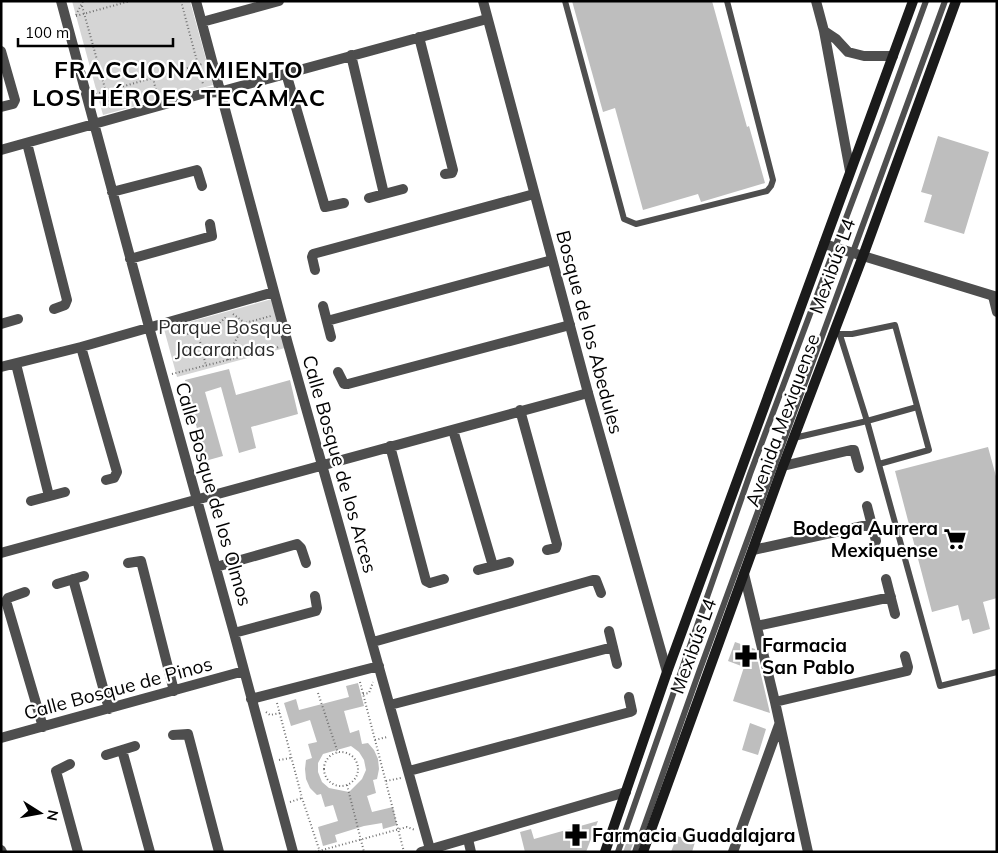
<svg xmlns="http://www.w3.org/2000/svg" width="998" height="853" font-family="Mulish,sans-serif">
<rect width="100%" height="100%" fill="#fff"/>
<path fill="#d5d5d5" d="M 72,1 L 190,1 L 213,85 L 103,115 Z
M 272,299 L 285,348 L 177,377 L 164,329 Z"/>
<path fill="#bebebe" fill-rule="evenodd" d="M 572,1 L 712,1 L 747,127 L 749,126 L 765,183 L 701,202 L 698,194 L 643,210 L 615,108 L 603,112 Z
M 938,136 L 989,152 L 964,234 L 924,222 L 932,195 L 921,192 Z
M 229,369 L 236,395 L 290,380 L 298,414 L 251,427 L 256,448 L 239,453 L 221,387 L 205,392 L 223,456 L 205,461 L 185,380 Z
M 988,447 L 997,480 L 997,598 L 983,602 L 990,629 L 973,634 L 969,619 L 962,621 L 958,605 L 932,612 L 895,471 Z
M 735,642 L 755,649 L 770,713 L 733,701 L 744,667 L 728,661 Z
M 358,683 L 364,706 L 344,711 L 350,733 L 359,730 L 362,744 L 368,743 L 374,750 L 378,759 L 379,769 L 377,779 L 373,780 L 376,793 L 367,796 L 372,812 L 393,807 L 397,825 L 383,829 L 382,823 L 364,826 L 335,835 L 337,842 L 323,846 L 318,827 L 338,821 L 333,805 L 325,807 L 321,794 L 317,795 L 310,788 L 306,779 L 305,769 L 306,760 L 312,758 L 308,744 L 317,742 L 310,720 L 291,726 L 284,703 L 296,699 L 299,710 L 349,697 L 346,686 ZM 351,746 L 359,752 L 364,760 L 366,770 L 362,779 L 349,792 L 329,788 L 322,782 L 318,772 L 318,763 L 323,754 Z
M 750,723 L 766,729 L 758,755 L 742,750 Z
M 598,821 L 586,852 L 525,852 L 520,832 L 531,829 L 534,839 Z
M 630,833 L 636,835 L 630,852 L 623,852 Z
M 677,836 L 695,842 L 692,852 L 671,852 Z"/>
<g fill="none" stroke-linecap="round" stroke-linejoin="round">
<path stroke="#707070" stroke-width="2" stroke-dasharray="1 2.5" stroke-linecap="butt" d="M 181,1 L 203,84
M 82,6 L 111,110
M 76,15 L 83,1
M 76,16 L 130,1
M 153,78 L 157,95
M 96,94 L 202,64
M 233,314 L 245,323
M 196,325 L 206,366
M 170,332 L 189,334 L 214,328 L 226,317
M 228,360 L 230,351 L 245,323 L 271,316
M 172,374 L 279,347
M 360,682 L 404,852
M 318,693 L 338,753
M 363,694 L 369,693 L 373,682
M 277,703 L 302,798 L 320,852
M 266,712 L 270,715 L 280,713
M 375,740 L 387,737
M324 769a17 17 0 1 1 34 0a17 17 0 1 1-34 0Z
M 279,760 L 291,758
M 386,781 L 401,778
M 347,785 L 364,852
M 290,802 L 302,798
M 315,852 L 407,827 L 415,830"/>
<path stroke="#4e4e4e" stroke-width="6" d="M 565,1 L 624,219 L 636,224 L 767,191 L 771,186 L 773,180 L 727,1
M 837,334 L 852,334 L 895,325 L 929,450 L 879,464
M 840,335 L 867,421 L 940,686 L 997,672
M 794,438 L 867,421 L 917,407
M 618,852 L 750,474 L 882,122 L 926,1
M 635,852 L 699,672 L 945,1"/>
<path stroke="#4e4e4e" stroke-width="10" d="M 61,1 L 149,327 L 234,633 L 293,852
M 196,1 L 288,344 L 430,849
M 816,1 L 824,31 L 850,171
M 202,22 L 279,1
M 824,31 L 836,39 L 848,52 L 864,56 L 893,56
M 419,37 L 453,170 L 452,173 L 445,174
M 1,51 L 15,100 L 13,104 L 1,107
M 351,55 L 384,194
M 286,73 L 325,207 L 344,203
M 27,143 L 67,300 L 65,305 L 54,309
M 1,150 L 205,93 L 219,92 L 487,19
M 112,192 L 197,170 L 202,186
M 369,198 L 403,189
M 130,259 L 212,236 L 210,224
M 315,270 L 312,257 L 313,254 L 534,194
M 993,296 L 997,312
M 323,306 L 331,337
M 327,321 L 552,260
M 1,324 L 18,319
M 81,347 L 117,472 L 114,478 L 106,480
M 16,364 L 49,496
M 1,367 L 81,347 L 274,292
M 338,372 L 344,384 L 348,384 L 570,325
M 520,410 L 557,544 L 556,548 L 547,550
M 453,430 L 493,566
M 390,446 L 426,581 L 430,583 L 444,579
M 783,466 L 851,450 L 854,450 L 859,468
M 31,501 L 65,492
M 867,506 L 876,541
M 753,550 L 872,524
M 1,553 L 588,393
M 128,563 L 141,561 L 174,691
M 216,567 L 297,544 L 301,548 L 306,563
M 478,570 L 509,562
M 744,574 L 775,702 L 808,852
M 73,579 L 109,709
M 886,579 L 895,614
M 57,584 L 84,576
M 25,592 L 8,598 L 6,601 L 43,727
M 757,626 L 891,597
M 609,631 L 617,664
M 234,633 L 316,611 L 317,608 L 315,596
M 373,642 L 593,580 L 596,580 L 601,593
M 251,699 L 379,666
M 775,702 L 907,671 L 908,667 L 905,656
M 390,705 L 613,647
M 173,735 L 188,734 L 219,852
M 1,738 L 244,671
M 122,750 L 150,852
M 106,755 L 135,746
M 70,764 L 56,771 L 78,852
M 409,771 L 630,712 L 632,711 L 629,697
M 468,839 L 471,852
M 733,852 L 779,725"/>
<path stroke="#4e4e4e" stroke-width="10" d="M 483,1 L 588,393 L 667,672
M 824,244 L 997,297
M 1,850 L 2,852
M 421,852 L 626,792"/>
<path stroke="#1b1b1b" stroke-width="10" d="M 605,852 L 667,672 L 913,1
M 643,852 L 783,466 L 863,256 L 956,1"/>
</g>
<defs>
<symbol id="supermarket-bare" viewBox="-9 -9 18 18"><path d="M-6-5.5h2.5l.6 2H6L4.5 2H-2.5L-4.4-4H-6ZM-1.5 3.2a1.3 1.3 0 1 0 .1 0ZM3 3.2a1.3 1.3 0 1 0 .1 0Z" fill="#000" stroke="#fff" stroke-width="2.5" paint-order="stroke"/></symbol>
<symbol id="pharmacy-bare" viewBox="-9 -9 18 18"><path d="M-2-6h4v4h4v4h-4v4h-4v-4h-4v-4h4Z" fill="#000" stroke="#fff" stroke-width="2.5" paint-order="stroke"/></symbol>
</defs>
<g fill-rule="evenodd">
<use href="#supermarket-bare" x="939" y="523" width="32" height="32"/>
<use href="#pharmacy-bare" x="730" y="640" width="32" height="32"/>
<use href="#pharmacy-bare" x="560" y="819" width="32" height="32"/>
</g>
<g text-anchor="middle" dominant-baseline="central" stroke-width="4.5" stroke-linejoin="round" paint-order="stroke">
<g font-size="19" fill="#000" stroke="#fff">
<text transform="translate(832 266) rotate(-70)">Mexibús L4</text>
<text transform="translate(590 332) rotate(75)">Bosque de los Abedules</text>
<text transform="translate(782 420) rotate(-70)">Avenida Mexiquense</text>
<text transform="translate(340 464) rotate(74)">Calle Bosque de los Arces</text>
<text transform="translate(214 494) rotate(74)">Calle Bosque de los Olmos</text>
<text transform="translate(693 646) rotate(-70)">Mexibús L4</text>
<text transform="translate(118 688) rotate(-15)">Calle Bosque de Pinos</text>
</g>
<g font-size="19" fill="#2c2c2c" stroke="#fff">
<text x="225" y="327">Parque Bosque<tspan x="225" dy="22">Jacarandas</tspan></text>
</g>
<g font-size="19" font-weight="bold" fill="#000" stroke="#fff" text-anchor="start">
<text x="938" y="528" text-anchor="end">Bodega Aurrera<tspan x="938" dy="22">Mexiquense</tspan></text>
<text x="762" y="645">Farmacia<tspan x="762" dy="22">San Pablo</tspan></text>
<text x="592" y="835">Farmacia Guadalajara</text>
</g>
<g font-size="24" font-weight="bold" letter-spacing="1" fill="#000" stroke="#fff">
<text x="179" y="69">FRACCIONAMIENTO<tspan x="179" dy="28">LOS HÉROES TECÁMAC</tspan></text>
</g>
</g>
<rect width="998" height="853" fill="none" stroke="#000000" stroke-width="5"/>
<g transform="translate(40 813) rotate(101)" stroke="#ffffff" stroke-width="4" paint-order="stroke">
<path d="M0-4L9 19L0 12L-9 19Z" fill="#000000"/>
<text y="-8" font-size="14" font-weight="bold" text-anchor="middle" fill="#000000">N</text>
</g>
<path d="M18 38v8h155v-8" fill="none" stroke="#000000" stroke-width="2.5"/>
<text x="25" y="38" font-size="15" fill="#000000" stroke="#ffffff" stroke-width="4" paint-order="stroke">100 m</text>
</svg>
